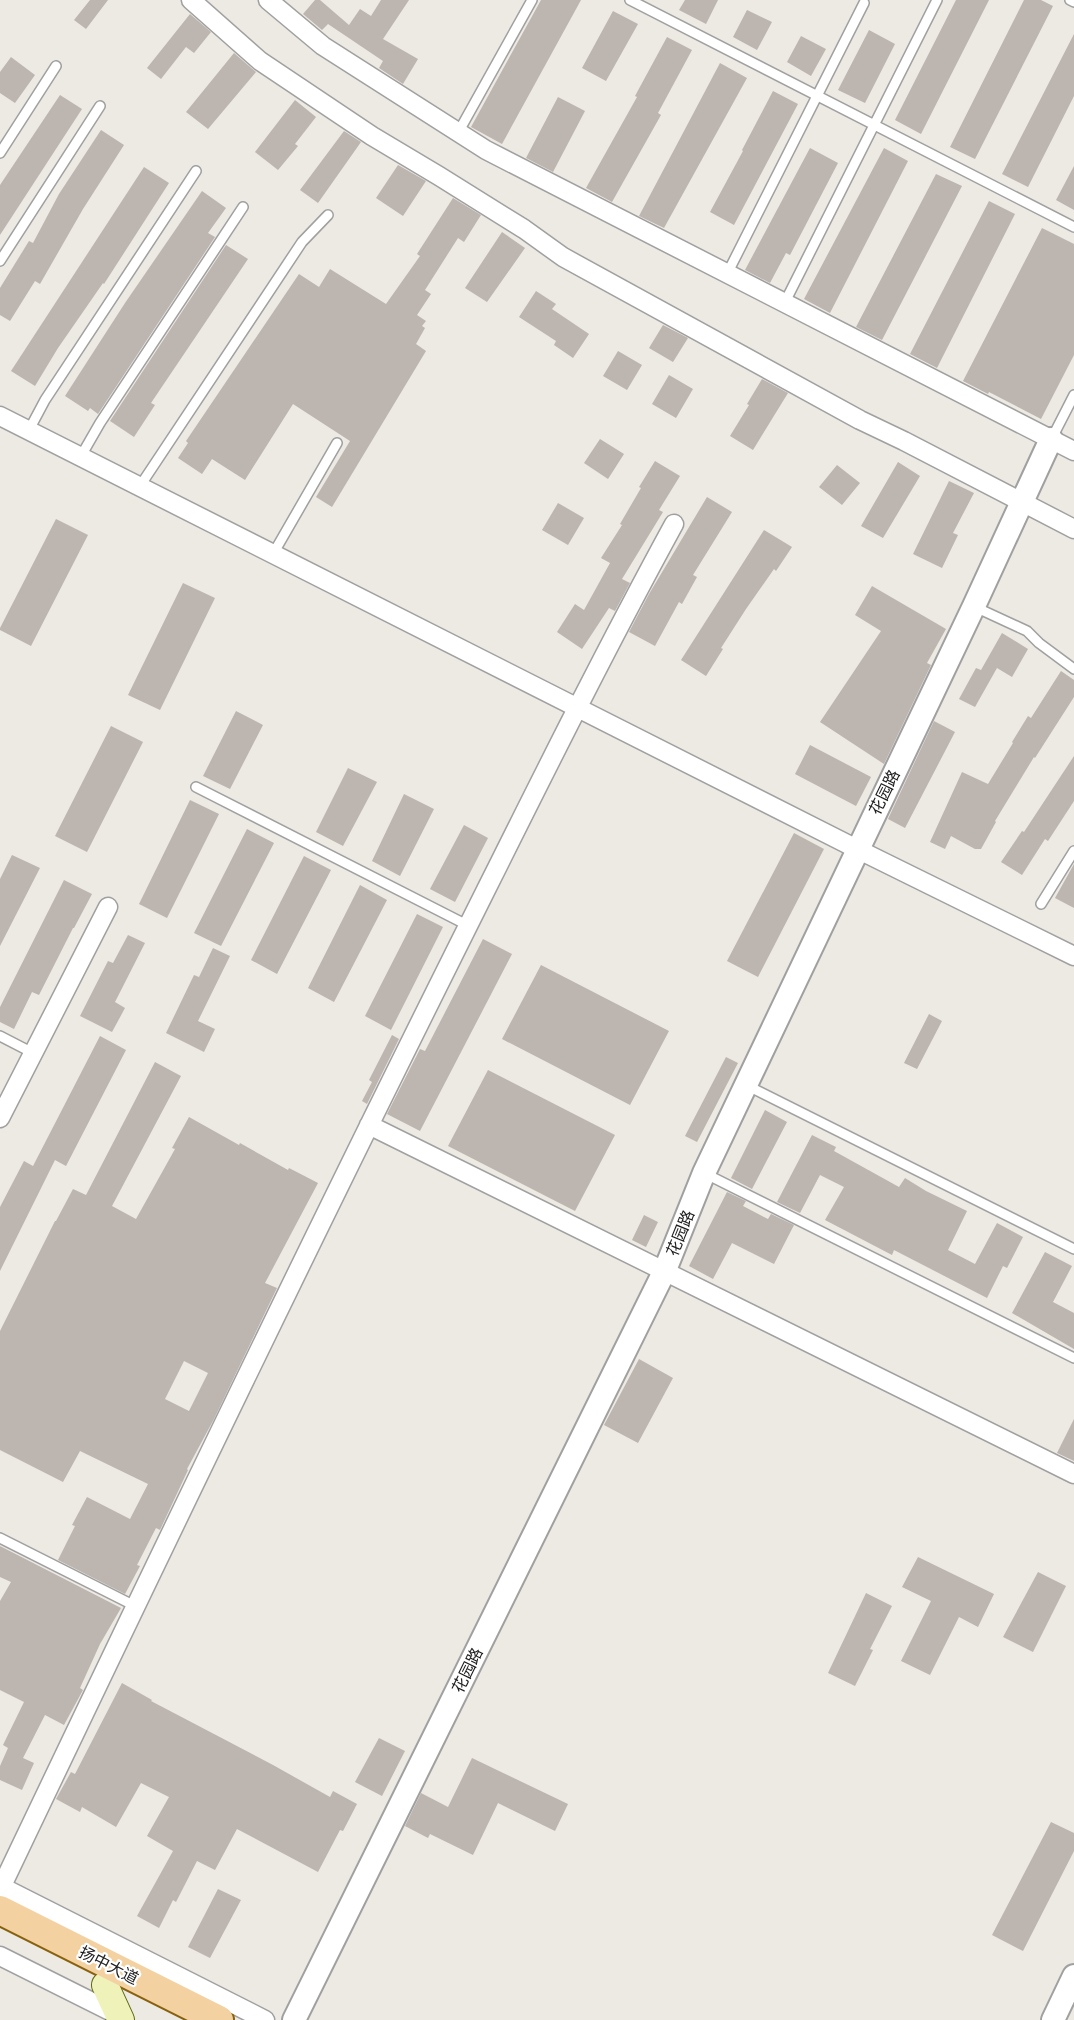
<svg xmlns="http://www.w3.org/2000/svg" width="1074" height="2020" font-family="'Golos Text','Noto Sans SC',sans-serif">
<rect width="100%" height="100%" fill="#ede9e3"/>
<path fill="#bdb5b0" fill-rule="evenodd" d="M 90,0 L 108,0 L 86,29 L 74,20 Z
M 315,0 L 320,0 L 349,25 L 360,9 L 371,16 L 381,0 L 409,0 L 383,39 L 418,59 L 403,84 L 379,68 L 383,61 L 328,24 L 322,30 L 303,14 Z
M 541,0 L 581,0 L 502,144 L 471,127 Z
M 685,0 L 718,0 L 706,24 L 679,10 Z
M 956,0 L 989,0 L 921,134 L 895,120 Z
M 1024,0 L 1041,0 L 1053,6 L 975,159 L 950,147 Z
M 747,10 L 772,22 L 757,50 L 733,37 Z
M 613,11 L 638,24 L 606,81 L 582,68 Z
M 190,14 L 211,32 L 194,53 L 186,47 L 161,79 L 147,68 Z
M 869,30 L 895,44 L 865,103 L 838,90 Z
M 1074,34 L 1074,96 L 1028,187 L 1002,174 Z
M 801,36 L 826,49 L 811,76 L 787,62 Z
M 667,37 L 692,50 L 658,113 L 661,115 L 612,202 L 586,188 L 637,97 L 635,96 Z
M 234,53 L 256,72 L 208,129 L 186,112 Z
M 11,57 L 35,75 L 15,103 L 0,93 L 0,72 Z
M 720,63 L 747,78 L 664,228 L 639,216 Z
M 773,91 L 798,104 L 734,225 L 710,212 L 743,151 L 742,150 Z
M 60,95 L 82,109 L 0,235 L 0,185 Z
M 558,97 L 585,111 L 553,172 L 526,158 Z
M 295,100 L 316,117 L 295,144 L 298,146 L 278,170 L 255,152 Z
M 101,130 L 124,145 L 83,209 L 40,284 L 35,281 L 10,321 L 0,315 L 0,288 L 29,241 L 33,243 L 59,194 Z
M 344,131 L 361,142 L 318,203 L 300,190 Z
M 810,148 L 838,163 L 790,255 L 786,253 L 770,283 L 745,270 Z
M 884,148 L 908,161 L 830,313 L 804,299 Z
M 398,165 L 426,181 L 403,216 L 376,198 Z
M 1074,166 L 1074,210 L 1056,200 Z
M 144,167 L 169,183 L 104,284 L 103,283 L 58,348 L 35,386 L 11,371 Z
M 936,174 L 962,186 L 882,340 L 856,327 Z
M 202,191 L 226,208 L 208,233 L 215,237 L 98,414 L 90,408 L 88,411 L 65,396 L 125,303 Z
M 453,198 L 481,215 L 464,242 L 458,238 L 425,290 L 431,294 L 417,315 L 426,321 L 422,326 L 425,328 L 416,344 L 426,351 L 332,507 L 316,497 L 350,441 L 293,404 L 245,480 L 212,459 L 202,474 L 178,458 L 188,443 L 186,441 L 299,274 L 319,287 L 330,269 L 386,304 L 420,256 L 417,254 Z
M 989,201 L 1015,214 L 937,368 L 910,354 Z
M 1042,228 L 1074,244 L 1074,355 L 1041,419 L 989,392 L 988,394 L 963,381 Z
M 502,232 L 525,248 L 487,302 L 465,288 Z
M 226,245 L 248,259 L 151,403 L 155,405 L 134,437 L 110,421 Z
M 536,291 L 556,304 L 552,309 L 589,334 L 573,358 L 554,345 L 556,341 L 519,317 Z
M 663,325 L 688,338 L 673,362 L 649,348 Z
M 618,351 L 642,365 L 627,390 L 603,376 Z
M 669,375 L 693,389 L 676,418 L 652,404 Z
M 762,379 L 788,393 L 753,450 L 730,436 L 749,405 L 747,404 Z
M 600,439 L 624,454 L 608,479 L 584,463 Z
M 655,461 L 680,476 L 659,510 L 663,512 L 622,579 L 630,583 L 615,611 L 609,608 L 582,649 L 557,632 L 575,604 L 584,610 L 610,563 L 601,558 L 622,525 L 620,524 L 641,488 L 639,487 Z
M 898,462 L 920,476 L 883,538 L 861,526 Z
M 837,465 L 860,483 L 842,505 L 819,487 Z
M 949,481 L 974,493 L 953,533 L 958,535 L 942,568 L 913,554 Z
M 707,497 L 732,512 L 693,575 L 697,577 L 682,604 L 679,602 L 655,646 L 629,632 L 649,594 Z
M 558,503 L 584,518 L 568,545 L 542,530 Z
M 56,519 L 88,535 L 31,646 L 0,630 L 0,628 Z
M 764,530 L 792,547 L 776,571 L 774,569 L 746,609 L 721,648 L 723,649 L 706,676 L 681,660 Z
M 183,583 L 215,598 L 160,710 L 128,695 Z
M 872,586 L 946,629 L 927,663 L 931,665 L 884,764 L 820,722 L 881,631 L 855,615 Z
M 1002,633 L 1028,649 L 1012,677 L 997,668 L 975,707 L 959,699 L 976,668 L 981,670 Z
M 1061,671 L 1074,680 L 1074,697 L 1035,758 L 1034,757 L 995,821 L 996,822 L 981,849 L 975,849 L 951,836 L 945,849 L 930,842 L 962,772 L 988,784 L 1013,743 L 1012,742 L 1028,716 L 1031,718 Z
M 236,711 L 263,725 L 230,789 L 203,776 Z
M 934,721 L 955,732 L 905,828 L 888,819 Z
M 111,726 L 143,742 L 87,852 L 55,836 Z
M 810,745 L 871,777 L 856,806 L 795,774 Z
M 1074,756 L 1074,801 L 1048,841 L 1045,839 L 1022,875 L 1001,862 L 1022,831 L 1024,832 Z
M 348,768 L 377,782 L 343,846 L 316,832 Z
M 404,794 L 434,809 L 400,876 L 372,861 Z
M 190,800 L 219,814 L 167,918 L 139,904 Z
M 464,825 L 488,838 L 455,902 L 430,889 Z
M 247,829 L 274,843 L 221,946 L 194,933 Z
M 794,833 L 824,849 L 758,977 L 727,961 Z
M 12,855 L 40,868 L 0,946 L 0,879 Z
M 304,856 L 331,870 L 277,974 L 251,960 Z
M 1074,864 L 1074,908 L 1055,898 Z
M 64,880 L 92,894 L 74,928 L 73,928 L 39,995 L 32,992 L 14,1029 L 0,1022 L 0,1007 Z
M 360,885 L 387,900 L 334,1002 L 308,988 Z
M 417,914 L 443,927 L 391,1030 L 365,1016 Z
M 128,935 L 145,943 L 115,1002 L 125,1008 L 112,1032 L 80,1016 L 108,961 L 113,963 Z
M 483,939 L 512,954 L 420,1131 L 387,1114 L 420,1049 L 425,1051 Z
M 213,948 L 230,956 L 198,1021 L 215,1029 L 204,1052 L 166,1033 L 194,975 L 199,977 Z
M 541,965 L 669,1031 L 630,1105 L 502,1039 Z
M 929,1014 L 942,1021 L 917,1069 L 904,1063 Z
M 392,1035 L 399,1039 L 367,1104 L 362,1101 L 372,1082 L 369,1080 Z
M 100,1036 L 126,1050 L 66,1166 L 55,1160 L 0,1271 L 0,1207 L 24,1161 L 33,1166 Z
M 726,1057 L 738,1063 L 697,1142 L 685,1136 Z
M 155,1062 L 181,1076 L 112,1206 L 136,1219 L 175,1149 L 172,1148 L 189,1117 L 239,1145 L 240,1143 L 288,1170 L 289,1168 L 318,1183 L 265,1283 L 277,1288 L 214,1419 L 187,1469 L 188,1470 L 160,1530 L 156,1528 L 137,1565 L 140,1566 L 125,1594 L 58,1560 L 75,1526 L 72,1525 L 87,1497 L 130,1519 L 148,1484 L 80,1451 L 63,1482 L 0,1450 L 0,1331 L 55,1221 L 56,1221 L 73,1189 L 86,1195 ZM 184,1361 L 208,1373 L 189,1411 L 165,1399 Z
M 488,1070 L 615,1135 L 575,1211 L 448,1146 Z
M 765,1110 L 787,1122 L 752,1189 L 731,1178 Z
M 812,1135 L 836,1147 L 834,1151 L 899,1187 L 905,1178 L 926,1191 L 967,1211 L 948,1250 L 975,1264 L 997,1223 L 1023,1237 L 1007,1268 L 1003,1266 L 987,1298 L 894,1250 L 892,1255 L 825,1220 L 844,1187 L 820,1175 L 800,1213 L 777,1202 Z
M 727,1192 L 746,1201 L 743,1206 L 768,1219 L 771,1214 L 794,1225 L 774,1264 L 732,1243 L 713,1279 L 689,1266 Z
M 644,1215 L 658,1222 L 646,1247 L 632,1240 Z
M 1045,1252 L 1072,1266 L 1053,1302 L 1074,1313 L 1074,1349 L 1012,1313 Z
M 639,1359 L 673,1378 L 638,1443 L 604,1425 Z
M 1074,1419 L 1074,1461 L 1057,1453 Z
M 0,1546 L 121,1608 L 100,1644 L 80,1688 L 83,1690 L 64,1725 L 45,1715 L 23,1758 L 34,1763 L 22,1790 L 0,1780 L 0,1766 L 8,1748 L 3,1745 L 24,1702 L 0,1690 L 0,1601 L 11,1582 L 0,1577 Z
M 918,1557 L 994,1594 L 978,1627 L 959,1617 L 930,1675 L 901,1661 L 931,1601 L 902,1587 Z
M 1038,1572 L 1066,1586 L 1033,1652 L 1003,1637 Z
M 866,1593 L 892,1606 L 870,1649 L 873,1650 L 855,1686 L 828,1673 Z
M 122,1683 L 152,1700 L 151,1701 L 273,1765 L 330,1797 L 333,1791 L 357,1804 L 343,1831 L 340,1830 L 318,1872 L 237,1829 L 215,1870 L 197,1861 L 176,1902 L 173,1900 L 159,1928 L 137,1916 L 173,1851 L 147,1836 L 169,1797 L 141,1783 L 116,1827 L 82,1807 L 80,1812 L 56,1799 L 71,1772 L 75,1774 Z
M 379,1738 L 405,1751 L 382,1796 L 355,1782 Z
M 472,1758 L 568,1804 L 555,1831 L 498,1803 L 473,1855 L 430,1834 L 428,1838 L 405,1826 L 421,1793 L 448,1807 Z
M 1051,1822 L 1074,1833 L 1074,1851 L 1023,1951 L 992,1935 Z
M 218,1889 L 241,1900 L 210,1958 L 188,1947 Z"/>
<g fill="none" stroke-linecap="round" stroke-linejoin="round">
<defs>
<path id="service" d="M 630,0 L 1074,227
M 1070,0 L 1074,2
M 459,131 L 532,0
M 0,153 L 56,66
M 0,261 L 100,106
M 727,274 L 864,3
M 785,302 L 937,0
M 29,430 L 45,400 L 196,171
M 1052,438 L 1074,395
M 81,456 L 100,423 L 243,207
M 140,486 L 302,242 L 328,215
M 273,554 L 337,443
M 975,607 L 1027,631 L 1039,643 L 1074,669
M 196,787 L 469,926
M 1041,904 L 1074,851
M 0,1036 L 33,1053
M 746,1085 L 1074,1249
M 704,1173 L 1074,1358
M 0,1538 L 135,1606"/>
<path id="minor" d="M 191,0 L 260,61 L 372,136 L 439,176 L 524,229 L 563,257 L 860,420 L 904,441 L 1074,529
M 268,0 L 323,46 L 486,150 L 1074,451
M 0,416 L 857,849 L 1074,956
M 0,1118 L 108,907
M 369,1125 L 1074,1474
M 0,1886 L 265,2020
M 0,1890 C 148,1579 297,1269 451,960 C 524,814 596,667 674,524
M 0,1956 L 122,2017"/>
<path id="tertiary" d="M 294,2020 L 665,1270 L 704,1173 L 974,606 L 1051,439
M 1053,2020 L 1074,1976"/>
<path id="secondary" d="M 105,1985 L 121,2020"/>
<path id="primary" d="M 0,1910 L 219,2020"/>
</defs>
<use href="#service" stroke="#a0a0a0" stroke-width="12"/>
<use href="#minor" stroke="#a0a0a0" stroke-width="21"/>
<use href="#tertiary" stroke="#a0a0a0" stroke-width="26"/>
<use href="#secondary" stroke="#5d680e" stroke-width="28"/>
<use href="#primary" stroke="#87610d" stroke-width="32"/>
<use href="#service" stroke="#fff" stroke-width="9"/>
<use href="#minor" stroke="#fff" stroke-width="18"/>
<use href="#tertiary" stroke="#fff" stroke-width="22"/>
<use href="#secondary" stroke="#eff3ba" stroke-width="26"/>
<use href="#primary" stroke="#f3d1a1" stroke-width="28"/>
</g>
<g text-anchor="middle" dominant-baseline="central" stroke-width="4.5" stroke-linejoin="round" paint-order="stroke">
<g font-size="16" fill="#1c1c1c" stroke="#fff">
<text transform="translate(884 792) rotate(-64)">花园路</text>
<text transform="translate(680 1233) rotate(-68)">花园路</text>
<text transform="translate(467 1670) rotate(-64)">花园路</text>
<text transform="translate(109 1965) rotate(27)">扬中大道</text>
</g>
</g>
</svg>
